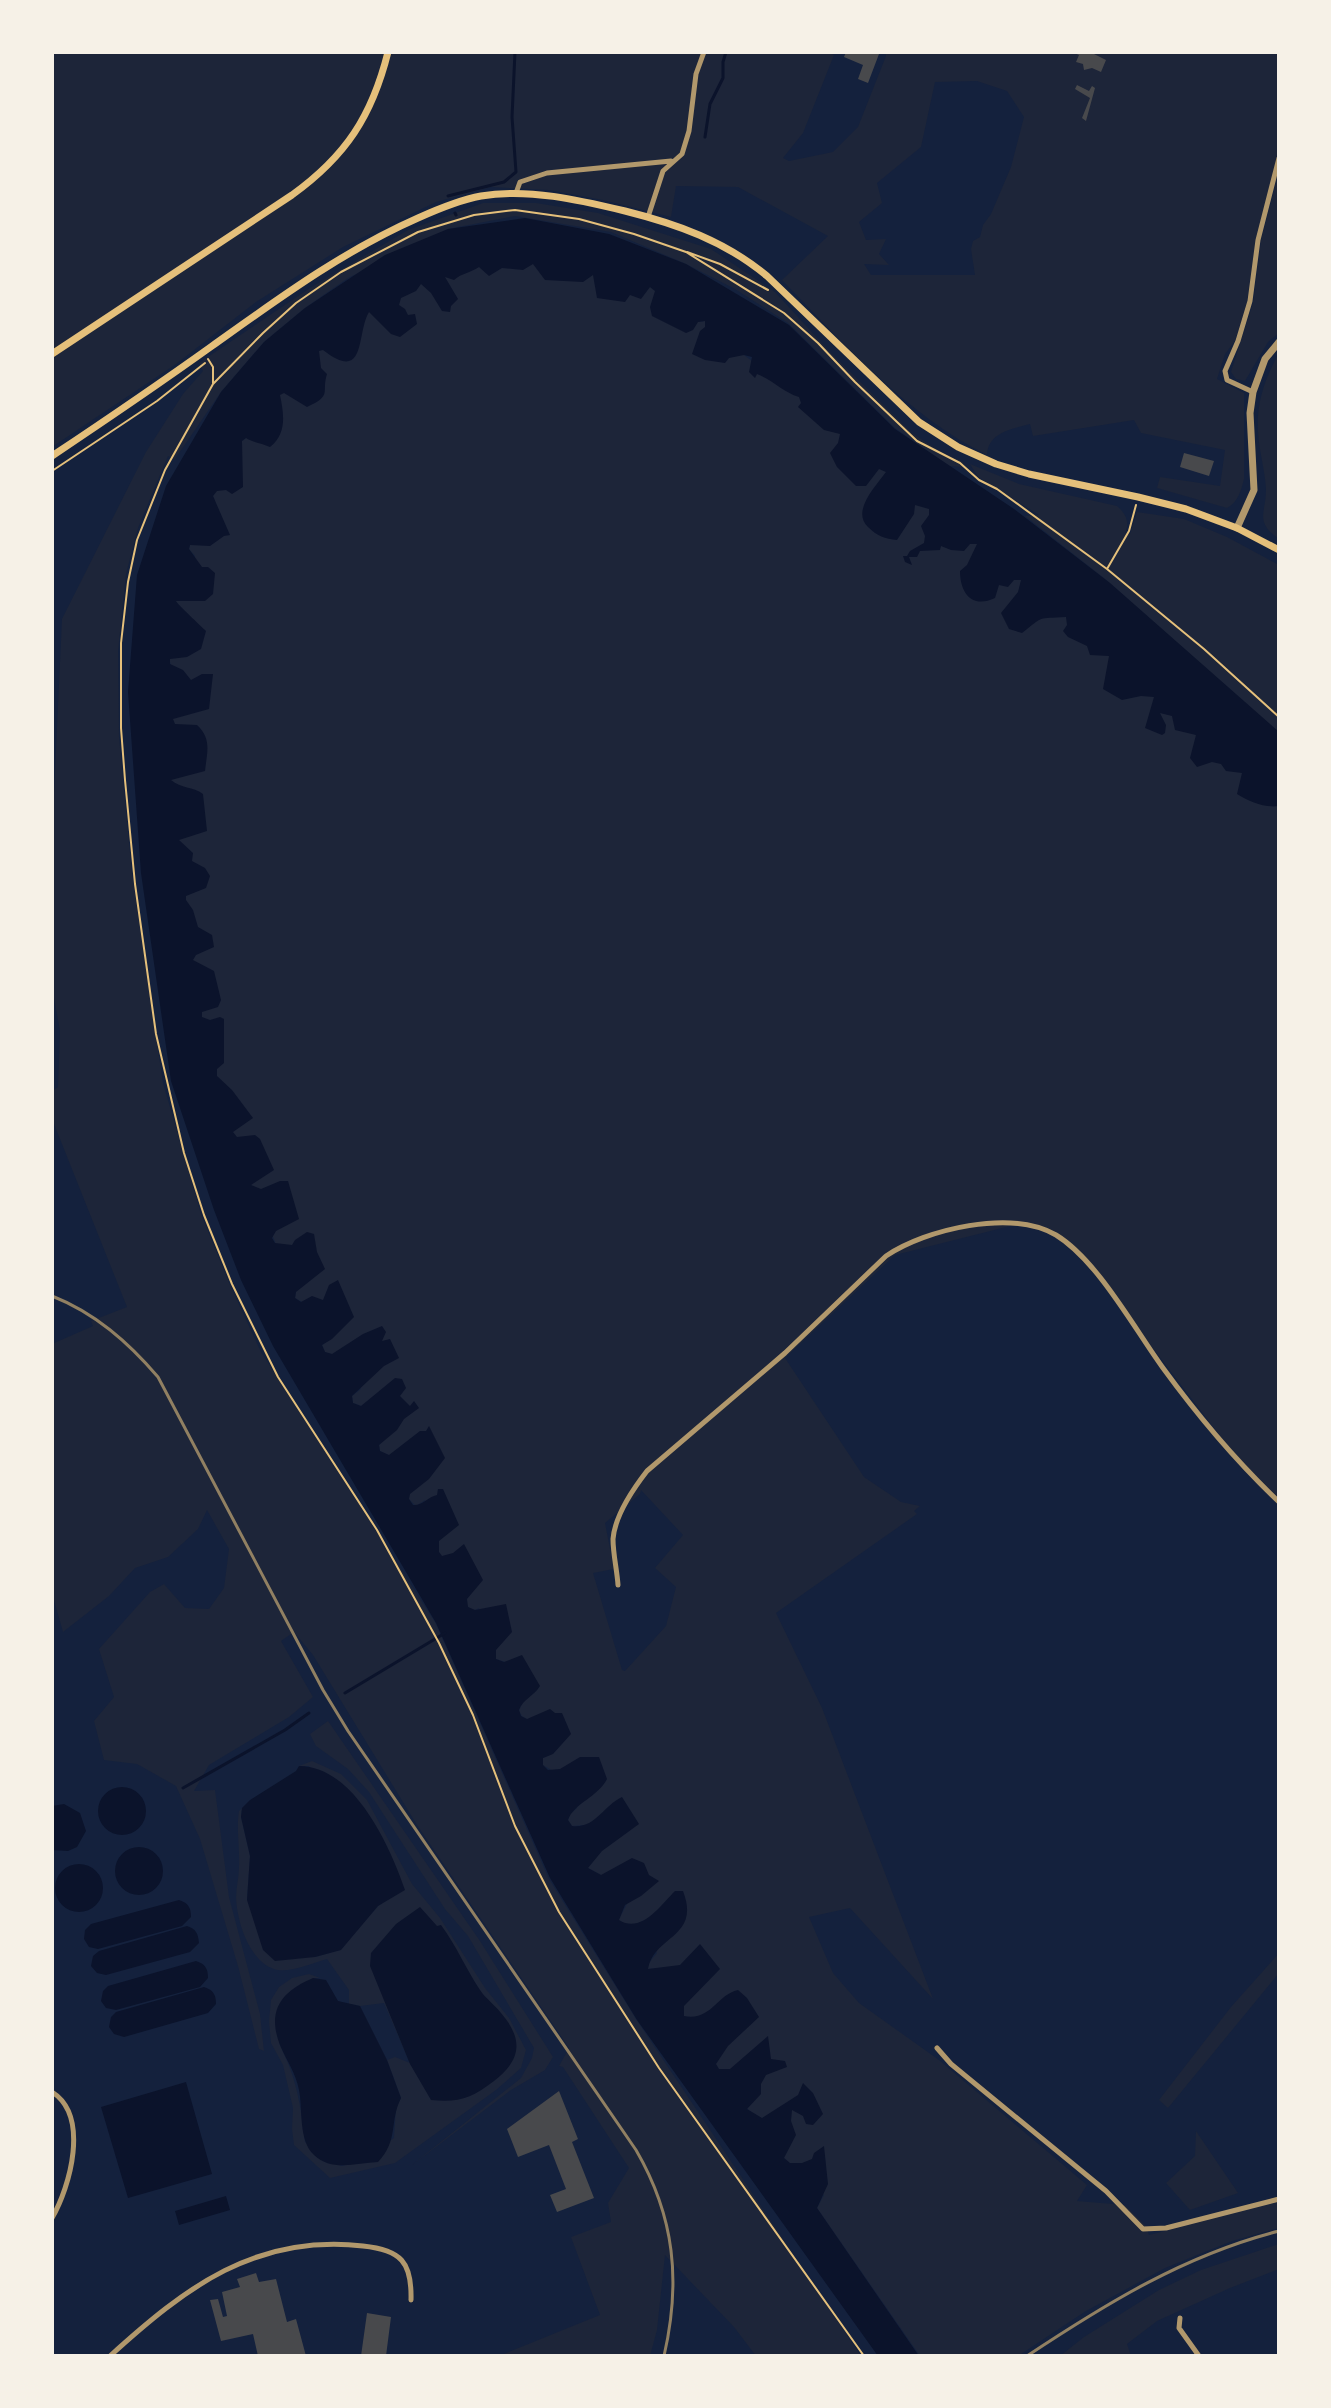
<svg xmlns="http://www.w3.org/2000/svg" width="1331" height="2408" font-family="Lora,serif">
<rect width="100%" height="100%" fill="#14213d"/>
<path fill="#1d2539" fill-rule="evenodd" d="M 52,52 L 829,52 L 834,55 L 803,133 L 783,158 L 789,161 L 833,152 L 858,127 L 886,56 L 885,52 L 1279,52 L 1279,150 L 1256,240 L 1247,302 L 1235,341 L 1225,354 L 1217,379 L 1244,393 L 1244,479 C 1241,491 1238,502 1227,508 L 1157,488 L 1160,477 L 1220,486 L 1225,450 L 1141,433 L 1134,420 L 1033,436 L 1030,424 C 1012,429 988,432 987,455 C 906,414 845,345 782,280 L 828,236 L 738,187 L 676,186 L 671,217 L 603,200 L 548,190 L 491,187 L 436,202 L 343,247 L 256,302 L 176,364 L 52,447 ZM 977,81 L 1007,91 L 1024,117 L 1011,167 L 991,214 L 983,225 L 980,237 L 973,241 L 971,249 L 975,275 L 871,275 L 864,264 L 889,265 L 879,254 L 886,239 L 866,240 L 859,222 L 882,203 L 877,183 L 921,147 L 935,82 Z
M 1279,172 L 1279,333 L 1268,342 L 1245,381 L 1236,379 L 1231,372 L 1253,303 L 1261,240 Z
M 483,203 L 536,203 L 598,213 L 711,249 L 775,292 L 830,352 L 912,433 L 941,452 L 963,462 L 962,467 L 949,466 L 895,428 L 788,323 L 735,289 L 686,264 L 611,232 L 515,216 L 448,229 L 348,278 L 305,308 L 264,342 L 221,392 L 175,459 L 168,456 L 138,528 L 126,574 L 118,651 L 119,737 L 132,874 L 163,1083 L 201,1214 L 230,1285 L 261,1352 L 435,1622 L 549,1879 L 636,2019 L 861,2356 L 756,2356 L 734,2327 L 665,2255 L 657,2330 L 650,2356 L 499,2356 L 600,2315 L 571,2237 L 611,2222 L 608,2203 L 629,2168 L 563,2067 L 559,2066 L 569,2048 L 417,1825 L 313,1655 L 294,1632 L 281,1641 L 313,1697 L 289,1717 L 209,1765 L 194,1791 L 215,1790 L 229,1897 L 260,2014 L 264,2051 L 259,2049 L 238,1966 L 200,1839 L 176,1786 L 137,1764 L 104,1760 L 94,1721 L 114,1697 L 99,1649 L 150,1592 L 164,1584 L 185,1608 L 209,1609 L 224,1588 L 229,1549 L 207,1510 L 198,1529 L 168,1557 L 135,1568 L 109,1596 L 63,1632 L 52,1593 L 52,1344 L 93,1326 L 91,1321 L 127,1307 L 52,1119 L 52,1091 L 58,1087 L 60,1031 L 52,987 L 52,836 L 62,619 L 146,452 L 183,394 L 203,371 L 199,363 L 310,288 L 408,230 Z
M 541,262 L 650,287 L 700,322 L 705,321 L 705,326 L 826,416 L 1054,605 L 1227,764 L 1243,773 L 1242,776 L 1279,805 L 1279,1500 L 1249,1471 L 1214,1428 L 1099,1278 L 1060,1238 L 1042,1229 L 1018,1224 L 895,1255 L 785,1358 L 864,1477 L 901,1502 L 920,1506 L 914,1511 L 917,1514 L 776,1613 L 822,1708 L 933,1999 L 850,1908 L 809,1917 L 833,1973 L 859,2003 L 939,2060 L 1087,2185 L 1077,2201 L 1125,2205 L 1146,2226 L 1149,2235 L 1279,2202 L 1279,2228 L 1232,2241 L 1165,2268 L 1086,2311 L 1018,2356 L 920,2356 L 817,2208 L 824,2195 L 784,2158 L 718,2069 L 715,2064 L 719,2059 L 683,2017 L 684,2006 L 666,1968 L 648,1969 L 648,1964 L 657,1953 L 640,1923 L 627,1926 L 618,1921 L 628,1902 L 601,1875 L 588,1868 L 585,1825 L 572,1826 L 568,1820 L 570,1814 L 577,1808 L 553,1771 L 543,1765 L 543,1758 L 550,1755 L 527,1719 L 522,1716 L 519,1711 L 522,1703 L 505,1662 L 496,1659 L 495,1650 L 479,1608 L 475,1610 L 469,1608 L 466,1604 L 452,1554 L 442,1557 L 439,1552 L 439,1541 L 425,1500 L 416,1506 L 409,1499 L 409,1494 L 418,1487 L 388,1455 L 380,1451 L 379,1445 L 389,1435 L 369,1401 L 361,1406 L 353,1403 L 352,1396 L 361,1389 L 331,1354 L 325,1352 L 322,1345 L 330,1339 L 302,1302 L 295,1298 L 296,1292 L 273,1237 L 253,1197 L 211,1091 L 162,825 L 171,665 L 169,659 L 175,601 L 184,601 L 195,556 L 189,549 L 190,545 L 198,544 L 215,501 L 213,496 L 242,441 L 246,438 L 273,394 L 345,324 L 442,270 ZM 641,1490 L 683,1535 L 655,1568 L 676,1587 L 666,1626 L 625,1671 L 622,1670 L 593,1573 L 614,1569 L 605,1523 L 640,1494 Z
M 1279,353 L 1279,417 L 1277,418 L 1279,539 C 1254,521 1266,514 1266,489 C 1265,470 1259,451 1258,432 C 1256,403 1265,378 1279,353 Z
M 970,464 L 1019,484 L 1117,506 C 1126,514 1130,522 1125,533 L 1130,534 L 1137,512 L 1184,519 L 1227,537 L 1279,565 L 1279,733 L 1105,579 L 1025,516 L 1039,515 L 978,477 Z
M 328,1721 L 480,1941 L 553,2057 L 545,2070 L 511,2090 L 412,2165 L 521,2078 L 532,2058 L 534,2048 L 468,1936 L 445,1909 L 369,1792 L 348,1769 L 316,1746 L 310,1734 Z
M 312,1761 L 341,1774 L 367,1800 L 412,1884 L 440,1918 L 485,1988 L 509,2018 L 526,2050 L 521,2068 L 496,2090 L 395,2163 L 330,2178 L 294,2145 L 292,2129 L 293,2108 L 283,2065 L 271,2043 L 269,2021 L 271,2000 L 279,1987 L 292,1978 L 309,1974 L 320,1978 L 313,1978 L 279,2043 C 297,2080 300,2101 305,2142 L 341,2166 L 357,2163 L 394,2138 L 396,2108 L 401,2098 L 387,2060 L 395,2057 L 410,2063 L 384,2003 L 360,2006 L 349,2004 L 349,1990 L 327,1959 C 313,1963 292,1972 278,1970 C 250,1965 237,1922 236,1898 C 236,1888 239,1877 239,1867 C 240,1848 236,1830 239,1811 L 242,1808 L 241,1817 L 250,1856 L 247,1900 L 315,1957 L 340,1950 L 378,1906 L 393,1895 L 309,1766 L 299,1766 Z
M 1279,1953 L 1279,1973 L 1168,2108 L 1159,2100 L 1231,2007 Z
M 1196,2131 L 1238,2193 L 1190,2210 L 1166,2183 L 1195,2156 Z
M 1279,2244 L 1279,2269 L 1230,2288 L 1157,2321 L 1127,2344 L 1131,2356 L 1060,2356 L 1084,2337 L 1159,2290 L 1201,2270 Z"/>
<path fill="#0b132b" d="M 525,218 L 609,234 L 686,264 L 789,325 L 895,429 L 1014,509 L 1110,583 L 1279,732 L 1279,806 C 1264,808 1250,802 1237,794 L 1242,773 L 1226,771 L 1221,764 L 1212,762 L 1197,767 L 1190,758 L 1196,735 L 1175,730 L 1172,716 L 1160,713 L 1166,725 L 1165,733 L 1162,735 L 1145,728 L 1154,697 L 1141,696 L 1122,700 L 1103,689 L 1109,656 L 1090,655 L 1087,646 L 1068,637 L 1063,631 L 1067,625 L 1066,617 C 1036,619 1045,615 1022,633 L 1009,629 L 1001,613 L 1018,592 L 1021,580 L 1014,580 L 1008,587 L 999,585 L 995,598 C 972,609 960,593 960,571 L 967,565 L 977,544 L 970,544 L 964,551 L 951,550 L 941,546 L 940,550 L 920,551 L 917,557 L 909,557 L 912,565 L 905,562 L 903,556 L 907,556 L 910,551 L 924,543 L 925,536 L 921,526 L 929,515 L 929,509 L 915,505 L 914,514 L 897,540 C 885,539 877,536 868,527 C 851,511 876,486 886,472 L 879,469 L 866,486 L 856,486 L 837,467 L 830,453 L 838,443 L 840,434 L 824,430 L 798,407 L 801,403 L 799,397 C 783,392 773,380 757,374 L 755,378 L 749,372 L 752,357 L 744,355 L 729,358 L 725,363 L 705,360 L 692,354 L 700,331 L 705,327 L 705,321 L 698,322 L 693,330 L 686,333 L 652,316 L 650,307 L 655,291 L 650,287 L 641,299 L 630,295 L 625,302 L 597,298 L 593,275 L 583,282 L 545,280 L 533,264 L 523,270 L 502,268 L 489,276 L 479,267 C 470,273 462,273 454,280 L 445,277 L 458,299 L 451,306 L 450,312 L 442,311 L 431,293 L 421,284 L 416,291 L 401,298 L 399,305 L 405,309 L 408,315 L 415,314 L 417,324 L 400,337 L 391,334 L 369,312 C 356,333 367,384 323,350 L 319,351 L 321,368 L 327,374 C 321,393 333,395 307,407 L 284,393 L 280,395 C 284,415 287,433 270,447 C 262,443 254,443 246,438 L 242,441 L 243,487 L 232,494 L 226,490 L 217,491 L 213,496 L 230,535 L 224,536 L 210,546 L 190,545 L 189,549 L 202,567 L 208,567 L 215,573 L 213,594 L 205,601 L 176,601 C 177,604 201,626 206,631 L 201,649 L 187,657 L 170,659 L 170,664 L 183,670 L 191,680 L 202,674 L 213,674 L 209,709 L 173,719 L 175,724 L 197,725 C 212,739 207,752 205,771 L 171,780 C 181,789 193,786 203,794 L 207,831 L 179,840 L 193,853 L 192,861 L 205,868 L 210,876 L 206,888 L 186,896 L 186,900 L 193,910 L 198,927 L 212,935 L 214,947 L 196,955 L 193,960 L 214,971 L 221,1000 L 218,1007 L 202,1012 L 202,1017 L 210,1020 L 220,1017 L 224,1019 L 224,1063 L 217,1069 L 217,1076 L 232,1090 L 253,1118 L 233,1132 L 237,1137 L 255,1135 L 260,1139 L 274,1170 L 251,1185 L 261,1189 L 280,1181 L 288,1181 L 299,1219 L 276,1231 L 272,1238 L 275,1243 L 292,1245 L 295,1240 L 307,1232 L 314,1234 L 317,1252 L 325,1269 L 296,1292 L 295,1298 L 301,1302 L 312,1296 L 323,1300 L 329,1285 L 338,1280 L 354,1317 L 332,1339 L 322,1345 L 325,1352 L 332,1354 L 363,1334 L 382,1326 L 386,1332 L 382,1341 L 390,1339 L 399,1358 L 384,1366 L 352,1396 L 353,1403 L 361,1406 L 395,1378 L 402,1379 L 406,1388 L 400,1396 L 410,1406 L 414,1401 L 419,1408 L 404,1419 L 397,1430 L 379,1445 L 380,1451 L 389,1455 L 420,1431 L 426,1431 L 429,1426 L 445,1458 L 429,1479 L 410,1494 L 409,1499 L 413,1505 C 422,1506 428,1497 437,1495 L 438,1489 L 443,1489 L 459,1525 L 439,1541 L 439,1552 L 442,1556 L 453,1553 L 464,1544 L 483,1580 L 467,1599 L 468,1607 L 475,1610 L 506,1604 L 512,1632 L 496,1650 L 496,1659 L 504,1662 L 522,1655 L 540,1686 C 534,1696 523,1699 519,1710 L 521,1716 L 527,1719 L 550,1709 L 555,1713 L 562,1713 L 571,1734 L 553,1754 L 543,1758 L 543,1765 L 548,1770 L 560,1769 L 580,1757 L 599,1757 L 607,1779 C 598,1797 574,1803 568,1820 L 572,1826 C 595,1829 603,1806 622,1797 L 639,1824 L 602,1851 L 588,1868 L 601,1875 L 632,1858 L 644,1863 L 649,1875 L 659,1881 L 641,1896 L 625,1905 L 619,1920 C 641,1934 660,1906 675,1891 L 683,1891 C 701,1938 654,1935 648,1969 L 680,1965 L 700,1944 L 720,1969 L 684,2006 L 684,2016 C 712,2021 716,1995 738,1990 L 747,1998 L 759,2017 L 728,2046 L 716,2064 L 719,2069 L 730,2069 L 768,2036 L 771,2059 L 785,2061 L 787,2067 L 766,2075 L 761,2084 L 761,2094 L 747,2109 L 762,2118 L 798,2095 L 803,2083 L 813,2093 L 823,2114 L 813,2125 L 806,2124 L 803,2116 L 792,2110 L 791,2121 L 796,2135 L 784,2158 L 790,2163 L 802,2163 L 812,2159 L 814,2153 L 824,2146 L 828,2184 L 817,2208 L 919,2356 L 878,2356 L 637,2020 L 550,1878 L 436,1623 L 273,1346 L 241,1280 L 214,1210 L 171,1081 L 141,873 L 128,692 L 137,575 L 166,486 L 221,392 L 264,342 L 305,308 L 385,255 L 448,229 Z
M 299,1766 C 354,1766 390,1846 405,1890 L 378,1906 L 341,1950 L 315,1957 L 275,1961 L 263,1950 L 247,1900 L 250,1856 L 241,1817 L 242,1808 L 250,1800 L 296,1771 Z
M98 1811a24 24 0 1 1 48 0a24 24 0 1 1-48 0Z
M 64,1804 L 80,1813 L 86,1831 L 77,1847 L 68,1851 L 52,1850 L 52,1806 Z
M115 1871a24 24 0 1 1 48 0a24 24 0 1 1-48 0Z
M55 1888a24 24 0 1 1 48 0a24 24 0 1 1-48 0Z
M 179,1900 C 188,1903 191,1907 191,1917 L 182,1926 L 98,1949 L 89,1947 L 84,1939 L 85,1930 L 91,1924 Z
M 420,1907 L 437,1926 L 441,1925 C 456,1945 466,1969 480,1990 C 486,1999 494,2004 501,2013 C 524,2040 521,2060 494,2081 C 472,2098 458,2103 431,2100 L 410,2064 L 370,1966 L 371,1953 L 396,1924 Z
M 187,1926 C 196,1929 198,1933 199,1943 L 190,1952 L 106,1975 L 97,1973 L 91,1966 L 93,1956 L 99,1951 Z
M 196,1961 C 205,1964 208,1968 208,1978 L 200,1987 L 116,2010 L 106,2008 L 101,2001 L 103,1991 L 108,1986 Z
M 313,1978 L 326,1980 L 338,2001 L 360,2006 L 387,2060 L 401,2098 C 389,2122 399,2140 378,2162 C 356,2163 332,2172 314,2155 C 298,2140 303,2109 299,2090 C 296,2073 286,2060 280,2045 C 266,2009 283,1991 313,1978 Z
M 204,1987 C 213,1990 216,1994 216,2004 L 208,2013 L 124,2037 L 114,2034 L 109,2027 L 111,2017 L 116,2012 Z
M 186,2082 L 212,2174 L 128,2198 L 101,2107 Z
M 226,2196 L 230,2210 L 179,2225 L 175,2211 Z"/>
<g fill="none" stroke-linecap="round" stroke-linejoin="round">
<path stroke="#0b132b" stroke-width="3" d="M 705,137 L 710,104 L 723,78 L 723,62 L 726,52
M 448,196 L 504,182 L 516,172 L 512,117 L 515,52
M 455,213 L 456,215
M 345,1693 L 445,1633
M 183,1788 L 285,1730 L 309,1713"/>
</g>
<path fill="#48494c" d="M 846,52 L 872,52 L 879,54 L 868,83 L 858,79 L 863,65 L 844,57 Z
M 1072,52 L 1090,52 L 1106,60 L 1101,72 L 1092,68 L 1084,70 L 1083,64 L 1076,62 L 1079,55 Z
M 1077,85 L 1089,91 L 1092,86 L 1095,88 L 1086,121 L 1082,118 L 1090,98 L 1075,89 Z
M 1184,453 L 1214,461 L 1209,476 L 1180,467 Z
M 559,2091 L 578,2139 L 572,2142 L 594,2198 L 557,2212 L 550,2195 L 566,2189 L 549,2145 L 518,2157 L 507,2129 Z
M 256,2273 L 259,2282 L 276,2279 L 287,2322 L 296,2319 L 306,2356 L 258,2356 L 253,2334 L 221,2341 L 210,2300 L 218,2299 L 223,2317 L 227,2316 L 222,2292 L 240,2287 L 237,2279 Z
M 367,2313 L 391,2317 L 386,2356 L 361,2356 Z"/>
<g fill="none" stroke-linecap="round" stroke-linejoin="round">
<path stroke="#e5c07b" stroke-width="2" d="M 687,252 L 720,264 L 768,290
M 208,359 L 213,367 L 213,383
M 52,471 L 157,401 L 205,363
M 1107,569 L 1129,531 L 1136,505
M 864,2356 L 659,2068 L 559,1912 L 515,1826 L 473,1715 L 439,1643 L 377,1530 L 278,1377 L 232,1284 L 204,1215 L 184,1153 L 156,1034 L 135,884 L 125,780 L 121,728 L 121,643 L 128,582 L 137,540 L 165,470 L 213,384 L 263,333 L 296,303 L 341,272 L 418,232 L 474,215 L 515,210 L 579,219 L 634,234 L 686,252 L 784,313 L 818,343 L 855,382 L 917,441 L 960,463 L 979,480 L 997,489 L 1107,569 L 1204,649 L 1279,717"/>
<path stroke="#b1986c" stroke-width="5" d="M 516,193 L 520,182 L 547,173 L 671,161
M 648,217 L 663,171 L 682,154 L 689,131 L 696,74 L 704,52
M 1253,392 L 1227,380 L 1225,371 L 1238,341 L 1250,301 L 1258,240 L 1279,158
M 618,1585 C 617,1570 613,1554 613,1539 C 615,1515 633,1489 647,1471 L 785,1353 L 886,1256 C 926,1229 1011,1209 1056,1235 C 1097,1260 1134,1328 1163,1368 C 1198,1416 1236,1461 1279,1502
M 937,2048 L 951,2064 L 1106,2191 L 1143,2229 L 1166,2228 L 1279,2199
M 52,2092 C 90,2116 70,2187 52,2218
M 1180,2318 L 1179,2328 L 1199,2356
M 110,2356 C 186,2287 255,2234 363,2246 C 401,2250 412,2262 411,2300"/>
<path stroke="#b1986c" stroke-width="7" d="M 1237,528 L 1254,490 L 1250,413 L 1253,392 L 1265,359 L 1279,342"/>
<path stroke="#e5c07b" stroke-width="7" d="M 52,354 L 292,195 C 346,156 372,116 388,52
M 52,456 C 106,420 159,384 212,346 C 278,299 343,251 418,218 C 438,209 459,200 481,196 C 528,188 579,200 625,211 C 677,224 725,241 767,276 L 919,422 L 958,447 L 996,464 L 1029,474 L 1138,497 L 1186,509 L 1237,528 L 1279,550"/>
<path stroke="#918062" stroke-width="3" d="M 52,1296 C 95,1313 128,1342 158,1377 L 323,1690 L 348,1731 L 636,2150 C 675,2217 681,2282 664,2356
M 1027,2356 C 1107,2303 1185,2255 1279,2231"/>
</g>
<rect width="1331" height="2408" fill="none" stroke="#f6f1e7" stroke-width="108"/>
</svg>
